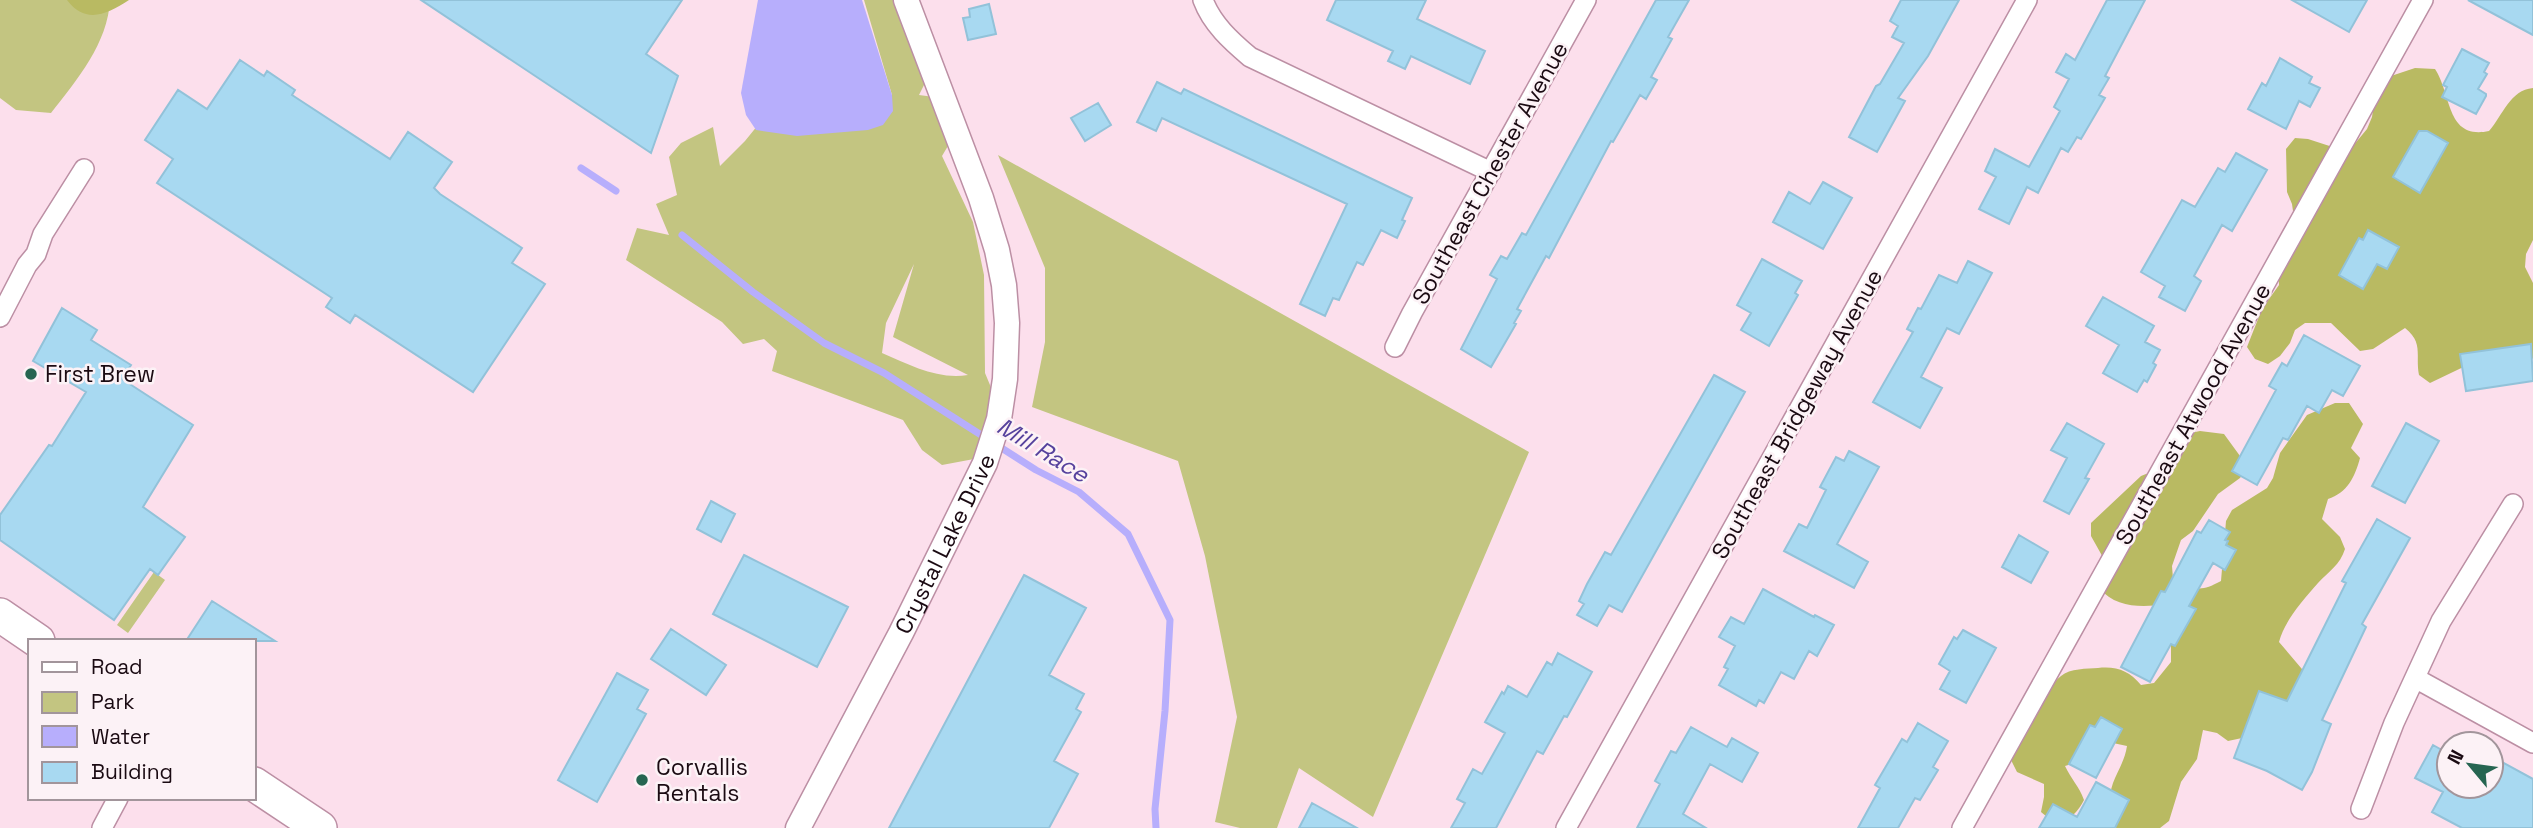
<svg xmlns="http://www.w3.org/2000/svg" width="2533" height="828" font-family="'Space Grotesk',sans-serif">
<rect width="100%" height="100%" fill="#fcdfec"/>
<path fill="#c3c581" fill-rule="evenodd" d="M 0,0 L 110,0 C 108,43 77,80 51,113 L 16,110 L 0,98 Z
M 864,0 L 897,0 L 937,59 L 919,95 L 949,99 L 961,124 L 942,156 L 973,222 L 984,275 L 985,373 L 995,397 L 974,459 L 942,465 L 922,450 L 903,420 L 772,371 L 777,351 L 764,339 L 743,344 L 722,322 L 626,260 L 637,228 L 669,235 L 656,204 L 677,195 L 669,157 L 681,143 L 713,127 L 720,166 L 745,141 L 762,120 L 892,95 ZM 914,264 L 893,337 L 968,375 C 938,380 910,365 882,353 L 886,323 Z
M 998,155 L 1529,452 L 1373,817 L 1299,768 L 1277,828 L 1240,828 L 1215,822 L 1237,717 L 1205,556 L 1178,461 L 1032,407 L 1045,342 L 1045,268 Z
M 154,572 L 165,580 L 128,633 L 117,625 Z"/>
<path fill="#b9ba62" d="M 67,0 L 129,0 C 107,14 86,25 67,0 Z
M 2415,68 L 2435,69 C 2452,95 2446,140 2489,131 C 2503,115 2510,90 2533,88 L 2533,240 L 2526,254 L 2525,267 L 2533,283 L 2533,359 L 2528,355 L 2501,349 L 2430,383 L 2419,375 C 2415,355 2424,343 2405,328 L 2373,349 L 2360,351 L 2331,323 L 2305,323 L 2295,330 L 2290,343 L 2280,356 L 2268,364 L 2255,359 L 2247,347 L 2262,309 L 2279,285 L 2278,256 L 2294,218 L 2292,204 L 2287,192 L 2286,149 L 2295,138 L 2308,139 L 2348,152 L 2367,129 L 2372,117 L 2376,90 L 2385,78 Z
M 2335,403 L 2349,403 L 2363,424 L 2351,448 L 2360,458 C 2355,477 2347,493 2328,499 L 2322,519 L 2340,537 L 2345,549 C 2340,565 2329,571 2318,583 C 2303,600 2285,620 2279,642 L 2307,675 L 2304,688 L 2242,738 L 2228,741 L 2217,733 L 2203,730 L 2197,759 L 2181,782 L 2169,821 L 2160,828 L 2105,828 C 2110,813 2108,797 2113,783 C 2118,770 2125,760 2127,746 L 2113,743 L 2091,758 L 2065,766 C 2071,779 2079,786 2084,800 C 2076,815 2069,821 2052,821 L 2041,812 L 2044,797 L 2044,784 L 2017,772 L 2011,760 C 2023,738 2042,691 2061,676 C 2070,668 2087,669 2098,668 C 2117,666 2129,671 2141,685 L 2154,683 L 2171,662 L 2171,642 L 2186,602 C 2156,605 2121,614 2099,588 L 2105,561 L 2091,536 L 2091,523 L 2141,476 L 2166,466 L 2186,434 L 2200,431 L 2224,434 L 2248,467 L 2240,478 L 2218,494 L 2193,531 L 2181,540 L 2172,566 L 2173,579 C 2195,589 2199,593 2221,581 L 2226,521 L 2232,510 L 2267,488 L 2273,478 L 2280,453 L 2307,415 Z"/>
<path fill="#b7aefc" d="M 758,0 L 862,0 L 892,95 L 893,111 L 883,125 L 868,130 L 797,136 L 756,130 L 746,115 L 741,93 Z"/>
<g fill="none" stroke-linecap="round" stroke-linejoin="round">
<path stroke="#b7aefc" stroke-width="7" d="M 581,168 L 616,191
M 682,235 L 753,292 L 824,343 L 884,373 L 1036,470 L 1079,492 L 1128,534 L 1170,620 L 1165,711 L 1155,809 L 1156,828"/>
</g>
<path fill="#a8d9f1" stroke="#92c2d9" stroke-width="2" d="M 421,0 L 682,0 L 646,54 L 678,76 L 651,153 Z
M 1336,0 L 1426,0 L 1417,19 L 1485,51 L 1470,84 L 1411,56 L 1405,69 L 1388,61 L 1393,51 L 1327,20 Z
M 1656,0 L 1689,0 L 1668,37 L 1672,39 L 1651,77 L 1657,80 L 1646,99 L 1640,95 L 1613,142 L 1611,141 L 1549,258 L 1546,256 L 1517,309 L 1521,311 L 1514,323 L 1516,324 L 1491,367 L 1461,349 L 1497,279 L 1490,275 L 1501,256 L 1507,259 L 1522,233 L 1526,235 Z
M 1901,0 L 1959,0 L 1928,56 L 1898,98 L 1905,101 L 1877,152 L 1849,137 L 1876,86 L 1880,84 L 1904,43 L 1892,37 L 1898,26 L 1890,21 Z
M 2107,0 L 2145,0 L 2105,76 L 2109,78 L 2099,95 L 2105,98 L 2081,139 L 2077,137 L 2068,152 L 2061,148 L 2038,193 L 2027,187 L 2009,224 L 1979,209 L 1996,177 L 1985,171 L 1995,149 L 2029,167 L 2060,111 L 2054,107 L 2069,79 L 2056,72 L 2066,54 L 2075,60 Z
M 2292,0 L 2367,0 L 2349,32 Z
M 2468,0 L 2533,0 L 2533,35 Z
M 989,4 L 996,34 L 968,40 L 963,18 L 970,17 L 969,9 Z
M 2462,49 L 2489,63 L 2484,72 L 2487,74 L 2478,89 L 2486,94 L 2486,96 L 2476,114 L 2442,97 L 2447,87 L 2443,85 Z
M 2280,58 L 2312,77 L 2309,83 L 2320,88 L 2310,107 L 2299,101 L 2286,129 L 2248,109 L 2262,83 L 2266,86 Z
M 240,60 L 264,76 L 267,71 L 295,90 L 292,95 L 390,159 L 408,132 L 452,162 L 434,188 L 440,194 L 522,248 L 512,263 L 545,284 L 473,392 L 355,315 L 350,323 L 326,307 L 332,298 L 157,183 L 173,159 L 145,140 L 178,90 L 207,109 Z
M 1157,82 L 1181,94 L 1184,89 L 1412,198 L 1402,220 L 1405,221 L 1397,238 L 1381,230 L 1363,265 L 1357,262 L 1339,300 L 1333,298 L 1325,316 L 1300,304 L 1347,204 L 1162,118 L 1156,131 L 1137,122 Z
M 1098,103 L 1111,125 L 1085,141 L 1071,118 Z
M 2419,131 L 2427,131 L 2448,143 L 2420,193 L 2393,177 Z
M 2236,153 L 2267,170 L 2232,231 L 2222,225 L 2194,276 L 2201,281 L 2185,311 L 2159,297 L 2165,286 L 2141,272 L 2182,200 L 2195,207 L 2218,168 L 2225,172 Z
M 1823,182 L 1852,198 L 1823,249 L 1773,222 L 1789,192 L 1810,204 Z
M 2368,230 L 2399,247 L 2387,269 L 2377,264 L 2363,289 L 2339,275 L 2359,238 L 2363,240 Z
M 1762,259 L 1802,281 L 1795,293 L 1798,295 L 1769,346 L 1741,330 L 1751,313 L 1737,305 Z
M 1968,261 L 1992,273 L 1959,334 L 1947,328 L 1921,377 L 1942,388 L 1920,428 L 1873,402 L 1913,332 L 1907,329 L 1918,308 L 1921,309 L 1939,275 L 1957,283 Z
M 2103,297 L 2154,326 L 2145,342 L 2160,350 L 2153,363 L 2156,365 L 2147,382 L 2144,380 L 2137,392 L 2103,373 L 2119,345 L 2086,326 Z
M 62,308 L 97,330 L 91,340 L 131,365 L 122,379 L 193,425 L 143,507 L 185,537 L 158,575 L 150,569 L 114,620 L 0,540 L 0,515 L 49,445 L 52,446 L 86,392 L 33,361 Z
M 2304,335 L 2360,366 L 2343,396 L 2332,390 L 2319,413 L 2307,406 L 2288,440 L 2283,438 L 2257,485 L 2232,471 L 2276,390 L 2269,386 L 2282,363 L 2287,366 Z
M 2531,344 L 2533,381 L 2466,391 L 2460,354 Z
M 1714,375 L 1745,392 L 1622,612 L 1609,605 L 1597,626 L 1577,615 L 1584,604 L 1579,601 L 1587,584 L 1605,552 L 1611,555 Z
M 2067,423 L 2104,444 L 2085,478 L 2089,479 L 2069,514 L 2044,501 L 2067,458 L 2051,450 Z
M 2406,423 L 2439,441 L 2405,503 L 2372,486 Z
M 1849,451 L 1879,467 L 1837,544 L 1868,562 L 1854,588 L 1784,551 L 1799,524 L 1807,528 L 1826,490 L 1820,487 L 1836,457 L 1844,461 Z
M 711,501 L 735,514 L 721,542 L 697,529 Z
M 2377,519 L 2410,538 L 2362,624 L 2366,627 L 2322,720 L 2331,724 L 2312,772 L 2302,790 L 2267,771 L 2234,758 L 2259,691 L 2287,701 L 2346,583 L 2342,581 Z
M 2209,520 L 2230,532 L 2225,540 L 2228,541 L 2226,545 L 2236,550 L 2225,570 L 2213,563 L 2189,606 L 2196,609 L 2175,646 L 2171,644 L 2150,682 L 2121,667 L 2161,591 L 2165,592 L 2197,531 L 2201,533 Z
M 2019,535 L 2048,552 L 2031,583 L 2002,567 Z
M 744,555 L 848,607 L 817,667 L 713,614 Z
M 1024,575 L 1086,608 L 1049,675 L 1084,694 L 1076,709 L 1081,712 L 1054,761 L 1078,774 L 1049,828 L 889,828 Z
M 1763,589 L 1814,617 L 1815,615 L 1834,625 L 1817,656 L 1809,651 L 1794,679 L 1781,672 L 1764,703 L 1759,700 L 1756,706 L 1719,685 L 1728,669 L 1724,667 L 1735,646 L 1719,637 L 1731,617 L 1744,624 Z
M 212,601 L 275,641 L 186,641 Z
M 671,629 L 726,665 L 706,695 L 651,659 Z
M 1963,630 L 1996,648 L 1966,703 L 1940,689 L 1950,671 L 1939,664 L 1954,637 L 1957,639 Z
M 1558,653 L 1592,672 L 1567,717 L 1564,716 L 1543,754 L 1537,751 L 1496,828 L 1451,828 L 1465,803 L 1457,799 L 1473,769 L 1482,774 L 1505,733 L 1485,722 L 1502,692 L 1504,694 L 1508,686 L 1527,697 L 1547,662 L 1552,665 Z
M 617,673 L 648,690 L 637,709 L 646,714 L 597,802 L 558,780 Z
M 2101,717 L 2122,729 L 2096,778 L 2069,764 L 2090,725 L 2095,727 Z
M 1918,723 L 1948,741 L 1933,767 L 1938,770 L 1920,800 L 1915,798 L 1898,828 L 1858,828 L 1880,788 L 1875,785 L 1902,739 L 1907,742 Z
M 1691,727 L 1727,747 L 1732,738 L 1758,753 L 1742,782 L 1710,764 L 1683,814 L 1706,828 L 1637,828 L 1660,784 L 1655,781 L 1671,751 L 1676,753 Z
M 2433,745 L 2449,754 L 2449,786 L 2491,786 L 2491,756 L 2533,779 L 2533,828 L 2462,828 L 2432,812 L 2443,792 L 2415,778 Z
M 2096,782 L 2129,800 L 2115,828 L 2039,828 L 2053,804 L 2077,817 Z
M 1312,803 L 1357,828 L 1299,828 Z"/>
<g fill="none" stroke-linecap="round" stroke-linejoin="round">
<defs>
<path id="minor" d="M 1203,0 C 1212,24 1231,41 1250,57 L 1491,172
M 0,317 L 27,265 L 36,254 L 43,234 L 84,169
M 1395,347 L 1412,313 L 1586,0
M 2415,678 L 2533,743
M 2361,809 L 2394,723 L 2441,621 L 2513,504
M 102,828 L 118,798
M 1566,828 L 2027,0
M 1962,828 L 2423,0"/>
<g id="tertiary">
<path id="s1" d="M 798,828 L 901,633 L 985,463 L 999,419 L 1005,379 L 1007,323 L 1004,285 L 997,250 L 981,198 L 906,0"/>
</g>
<path id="trunk" d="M 0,615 L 38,641
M 254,784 L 320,828"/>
</defs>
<use href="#minor" stroke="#bc8fa4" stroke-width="22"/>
<use href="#tertiary" stroke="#bc8fa4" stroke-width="27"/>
<use href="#trunk" stroke="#bc8fa4" stroke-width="36"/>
<use href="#minor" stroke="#fff" stroke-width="19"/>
<use href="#tertiary" stroke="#fff" stroke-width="24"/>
<use href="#trunk" stroke="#fff" stroke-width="33"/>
</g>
<g fill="#266551" stroke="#fcf2f6" stroke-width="2.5">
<circle cx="31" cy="374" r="7"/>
<circle cx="642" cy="780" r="7"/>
</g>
<g text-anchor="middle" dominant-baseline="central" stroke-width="5" stroke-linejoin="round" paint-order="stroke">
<g font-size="23" fill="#1a0a12" stroke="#fcf2f6">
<text transform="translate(1490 173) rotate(-61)">Southeast Chester Avenue</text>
<text transform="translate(1797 414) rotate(-61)">Southeast Bridgeway Avenue</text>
<text transform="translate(2193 414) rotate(-61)">Southeast Atwood Avenue</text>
<text stroke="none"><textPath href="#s1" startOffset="320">Crystal Lake Drive</textPath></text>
</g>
<g font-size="23" fill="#1a0a12" stroke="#fcf2f6" text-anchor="start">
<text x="45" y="374">First Brew</text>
<text x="656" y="767">Corvallis<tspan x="656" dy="26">Rentals</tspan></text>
</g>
<g font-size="24" font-style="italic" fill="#56429d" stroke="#fcf2f6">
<text transform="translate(1043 450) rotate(31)">Mill Race</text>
</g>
</g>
<rect x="28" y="639" width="228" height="161" fill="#fcf2f6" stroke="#a2959b" stroke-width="2"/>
<rect x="42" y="662" width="35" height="10" fill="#ffffff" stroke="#a2959b" stroke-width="2"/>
<text x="91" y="674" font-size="21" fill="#1a0a12">Road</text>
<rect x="42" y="692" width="35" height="21" fill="#c3c581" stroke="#a2959b" stroke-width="2"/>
<text x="91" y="709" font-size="21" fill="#1a0a12">Park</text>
<rect x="42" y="726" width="35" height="21" fill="#b7aefc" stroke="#a2959b" stroke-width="2"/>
<text x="91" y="744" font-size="21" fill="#1a0a12">Water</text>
<rect x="42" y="762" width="35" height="21" fill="#a8d9f1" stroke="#a2959b" stroke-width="2"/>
<text x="91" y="779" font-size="21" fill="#1a0a12">Building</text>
<g transform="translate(2470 765) rotate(299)"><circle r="33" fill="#fcf2f6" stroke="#a2959b" stroke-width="2"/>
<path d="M0-5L12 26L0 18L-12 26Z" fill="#266551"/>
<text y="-10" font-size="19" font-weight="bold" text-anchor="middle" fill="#1a0a12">N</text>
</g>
</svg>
